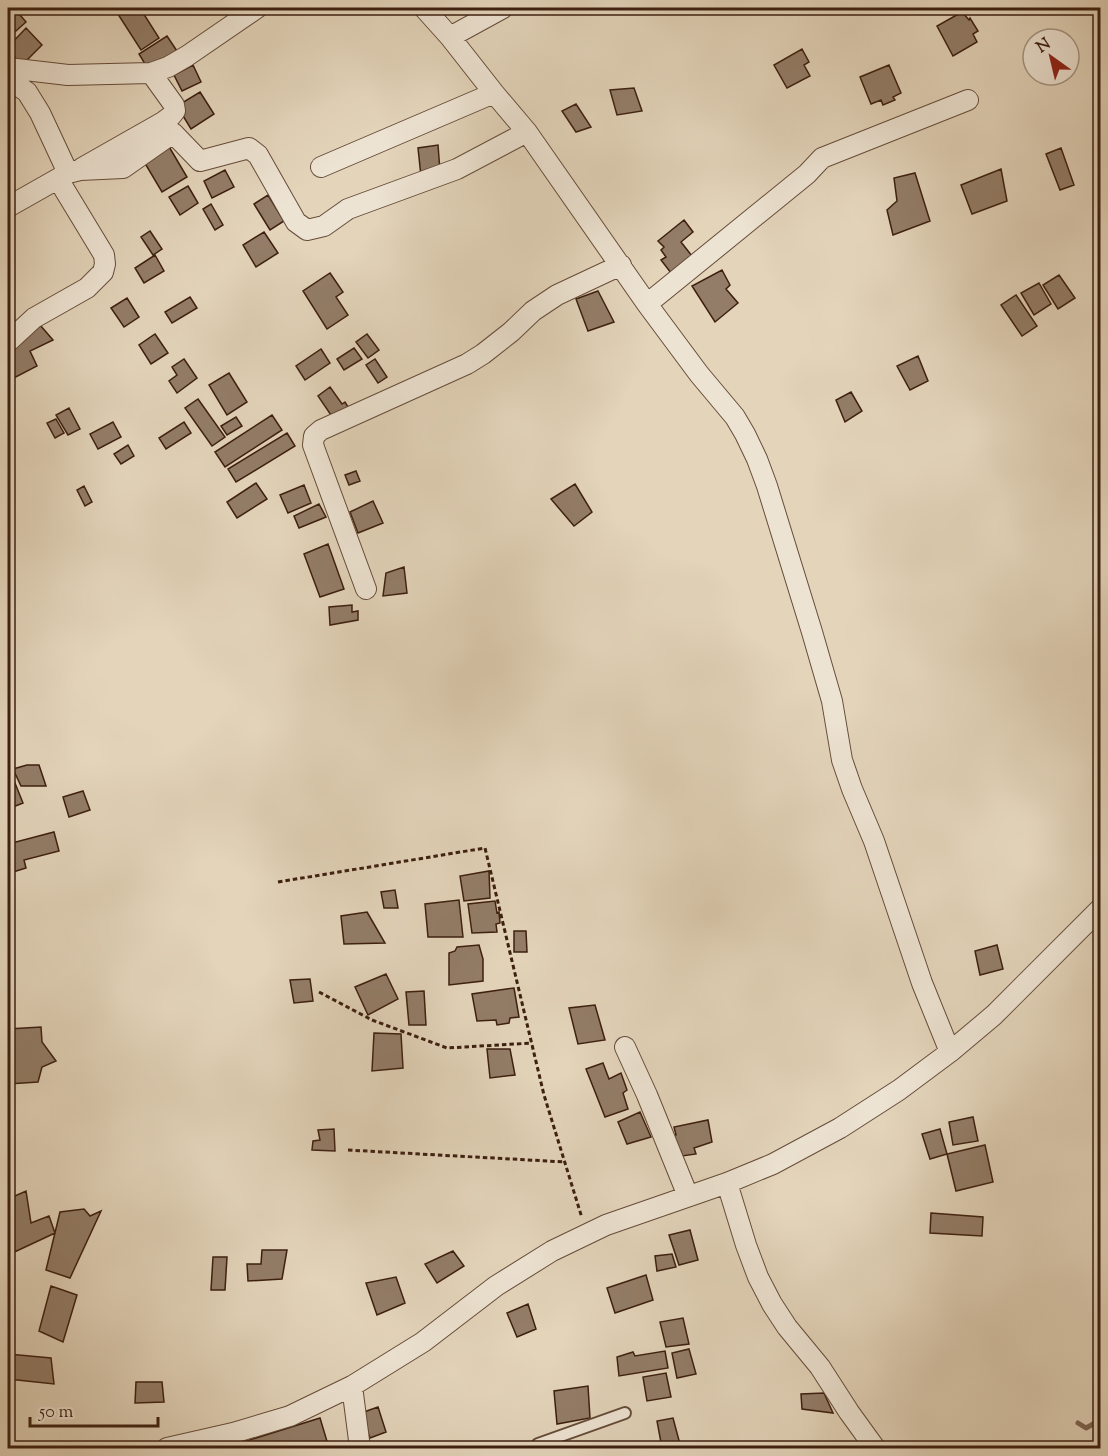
<svg xmlns="http://www.w3.org/2000/svg" width="1108" height="1456" font-family="'Sorts Mill Goudy',serif">
<rect width="100%" height="100%" fill="#e3d4ba"/>
<filter id="stains"><feTurbulence type="fractalNoise" baseFrequency=".00333" numOctaves="4"/><feColorMatrix values="0 0 0 0 .2 0 0 0 0 .09 0 0 0 0 .02 0 0 0 .5 -.17"/></filter>
<radialGradient id="worn" r=".72"><stop offset=".6" stop-color="#630" stop-opacity="0"/><stop offset="1" stop-color="#630" stop-opacity=".3"/></radialGradient>
<g fill="none" stroke-linecap="round" stroke-linejoin="round">
<path stroke="#7f6653" stroke-width="5" d="M 1078,1423 L 1086,1428 L 1095,1423 L 1100,1424
M 1087,1446 L 1100,1445"/>
</g>
<path fill="#937d68" stroke="#3d1f10" stroke-width="1.5" d="M 14,8 L 26,22 L 8,38 L 8,14 Z
M 114,8 L 140,8 L 159,38 L 141,50 Z
M 962,12 L 969,20 L 970,18 L 978,31 L 973,34 L 977,42 L 953,56 L 937,26 Z
M 26,28 L 42,45 L 22,65 L 8,50 L 8,47 Z
M 167,36 L 177,51 L 148,69 L 139,54 Z
M 802,49 L 809,62 L 804,65 L 810,76 L 787,88 L 774,65 Z
M 193,65 L 201,82 L 182,91 L 174,75 Z
M 889,65 L 901,93 L 893,97 L 895,100 L 883,105 L 881,100 L 871,104 L 860,77 Z
M 634,88 L 642,111 L 617,115 L 610,90 Z
M 200,92 L 214,114 L 191,129 L 177,106 Z
M 576,104 L 591,127 L 576,132 L 562,111 Z
M 168,145 L 187,177 L 162,192 L 143,160 Z
M 438,145 L 440,171 L 421,176 L 418,148 Z
M 1061,148 L 1074,185 L 1060,190 L 1046,154 Z
M 1001,169 L 1007,201 L 972,214 L 961,185 Z
M 225,170 L 234,187 L 212,198 L 204,181 Z
M 915,173 L 930,221 L 893,235 L 887,210 L 897,201 L 894,178 Z
M 188,186 L 198,203 L 180,215 L 169,197 Z
M 268,195 L 284,221 L 270,230 L 254,204 Z
M 211,204 L 223,225 L 215,230 L 203,209 Z
M 684,220 L 693,232 L 681,242 L 692,256 L 671,273 L 661,260 L 666,257 L 661,250 L 664,247 L 658,241 Z
M 150,231 L 162,249 L 153,255 L 141,237 Z
M 264,232 L 278,253 L 256,267 L 243,245 Z
M 155,255 L 164,271 L 144,283 L 135,268 Z
M 722,270 L 730,285 L 726,289 L 738,303 L 715,322 L 692,286 Z
M 330,273 L 343,292 L 336,297 L 348,315 L 327,329 L 303,291 Z
M 1059,275 L 1075,298 L 1058,309 L 1043,285 Z
M 1039,283 L 1051,304 L 1034,315 L 1021,293 Z
M 598,291 L 614,322 L 588,331 L 576,299 Z
M 1016,295 L 1037,326 L 1022,336 L 1001,305 Z
M 190,297 L 197,308 L 172,323 L 165,312 Z
M 127,298 L 139,317 L 124,327 L 111,308 Z
M 40,325 L 53,340 L 30,351 L 37,366 L 8,381 L 8,362 L 10,361 L 8,355 L 8,347 Z
M 155,334 L 168,353 L 151,364 L 139,345 Z
M 367,334 L 379,350 L 368,358 L 356,342 Z
M 354,348 L 362,359 L 344,370 L 337,359 Z
M 321,349 L 330,363 L 305,380 L 296,366 Z
M 918,356 L 928,381 L 910,390 L 897,366 Z
M 184,359 L 197,378 L 177,393 L 169,381 L 177,375 L 172,367 Z
M 375,359 L 387,377 L 378,383 L 366,365 Z
M 229,373 L 247,402 L 227,415 L 209,385 Z
M 330,387 L 342,404 L 345,402 L 350,410 L 335,421 L 318,396 Z
M 851,392 L 862,411 L 845,422 L 836,400 Z
M 198,399 L 225,437 L 212,446 L 185,408 Z
M 69,408 L 80,429 L 68,435 L 56,415 Z
M 272,415 L 282,430 L 225,467 L 215,452 Z
M 236,417 L 242,426 L 227,435 L 221,426 Z
M 56,419 L 64,433 L 55,438 L 47,423 Z
M 113,422 L 121,437 L 98,449 L 90,434 Z
M 184,422 L 191,433 L 166,449 L 159,438 Z
M 287,433 L 295,446 L 236,482 L 228,469 Z
M 128,445 L 134,456 L 121,464 L 114,454 Z
M 356,471 L 360,481 L 349,485 L 345,475 Z
M 256,483 L 267,499 L 237,518 L 227,502 Z
M 575,484 L 592,512 L 574,526 L 551,499 Z
M 304,485 L 311,503 L 288,513 L 280,495 Z
M 84,486 L 92,502 L 85,506 L 77,490 Z
M 373,501 L 383,523 L 358,533 L 350,512 Z
M 319,504 L 326,517 L 299,528 L 294,516 Z
M 328,544 L 344,589 L 320,597 L 304,554 Z
M 404,567 L 407,593 L 383,596 L 386,573 Z
M 352,605 L 352,612 L 358,611 L 358,620 L 330,625 L 329,607 Z
M 27,765 L 39,765 L 46,786 L 21,786 L 13,769 Z
M 8,769 L 11,773 L 23,803 L 8,809 Z
M 83,791 L 90,810 L 69,817 L 63,797 Z
M 54,832 L 59,851 L 24,860 L 26,868 L 13,872 L 8,856 L 8,844 Z
M 489,871 L 490,898 L 464,901 L 460,876 Z
M 395,890 L 398,908 L 384,908 L 381,892 Z
M 459,900 L 463,937 L 428,937 L 425,904 Z
M 495,901 L 497,913 L 499,912 L 500,923 L 496,924 L 497,932 L 472,933 L 468,904 Z
M 367,912 L 385,943 L 344,944 L 341,916 Z
M 514,931 L 526,931 L 527,952 L 514,952 Z
M 479,945 L 483,959 L 483,981 L 449,985 L 449,953 L 455,951 L 457,947 Z
M 997,945 L 1003,969 L 980,975 L 975,951 Z
M 386,974 L 398,999 L 368,1015 L 355,987 Z
M 310,979 L 313,1001 L 294,1003 L 290,980 Z
M 514,988 L 519,1017 L 510,1018 L 509,1023 L 497,1025 L 496,1020 L 477,1021 L 472,994 Z
M 424,991 L 426,1025 L 409,1025 L 406,992 Z
M 595,1005 L 605,1040 L 578,1044 L 569,1008 Z
M 41,1027 L 42,1042 L 56,1061 L 42,1067 L 38,1082 L 8,1084 L 8,1068 L 9,1067 L 8,1067 L 8,1029 Z
M 374,1033 L 401,1034 L 403,1068 L 372,1071 Z
M 487,1049 L 510,1049 L 515,1075 L 490,1078 Z
M 603,1063 L 609,1079 L 621,1073 L 627,1090 L 623,1093 L 628,1109 L 605,1117 L 586,1069 Z
M 640,1112 L 651,1137 L 627,1144 L 618,1122 Z
M 973,1117 L 978,1141 L 953,1145 L 949,1122 Z
M 708,1120 L 712,1142 L 694,1148 L 696,1154 L 682,1156 L 681,1151 L 674,1152 L 670,1136 L 676,1135 L 674,1127 Z
M 334,1129 L 335,1151 L 312,1150 L 313,1141 L 320,1140 L 318,1130 Z
M 940,1129 L 947,1154 L 930,1159 L 922,1134 Z
M 985,1145 L 993,1182 L 956,1191 L 947,1154 Z
M 26,1191 L 31,1223 L 49,1216 L 55,1233 L 8,1255 L 8,1199 Z
M 84,1209 L 90,1216 L 101,1211 L 70,1278 L 46,1270 L 60,1212 Z
M 931,1213 L 983,1217 L 982,1236 L 930,1233 Z
M 690,1230 L 698,1260 L 679,1265 L 669,1235 Z
M 262,1250 L 287,1250 L 282,1279 L 248,1281 L 247,1264 L 261,1264 Z
M 453,1251 L 464,1266 L 437,1283 L 425,1264 Z
M 672,1254 L 676,1267 L 657,1271 L 655,1256 Z
M 213,1257 L 227,1257 L 225,1290 L 211,1290 Z
M 646,1275 L 653,1300 L 615,1313 L 607,1288 Z
M 396,1277 L 405,1303 L 377,1315 L 366,1283 Z
M 51,1286 L 77,1295 L 63,1342 L 39,1331 Z
M 528,1304 L 536,1329 L 517,1337 L 507,1313 Z
M 683,1318 L 689,1344 L 666,1347 L 660,1322 Z
M 689,1349 L 696,1374 L 677,1378 L 672,1353 Z
M 665,1351 L 668,1368 L 619,1376 L 617,1357 L 633,1352 L 635,1356 Z
M 8,1354 L 51,1358 L 54,1384 L 8,1379 Z
M 666,1373 L 671,1397 L 647,1401 L 643,1377 Z
M 136,1382 L 162,1382 L 164,1402 L 135,1403 Z
M 588,1386 L 590,1418 L 557,1424 L 554,1391 Z
M 824,1393 L 833,1413 L 802,1409 L 801,1394 Z
M 378,1407 L 386,1432 L 370,1438 L 361,1413 Z
M 320,1418 L 329,1448 L 224,1448 Z
M 673,1418 L 681,1448 L 662,1448 L 657,1421 Z"/>
<g fill="none" stroke-linecap="round" stroke-linejoin="round">
<defs>
<path id="lane" d="M 538,1448 L 538,1444 L 625,1413"/>
<path id="street" d="M 424,8 L 450,37 L 494,93 L 527,132 L 647,304 L 699,374 L 735,417 L 745,434 L 757,459 L 767,486 L 812,632 L 832,701 L 842,760 L 852,789 L 874,841 L 922,983 L 950,1052
M 450,37 L 503,8
M 8,68 L 68,75 L 151,73 L 168,67 L 187,56 L 257,8
M 8,79 L 27,92 L 40,113 L 68,173
M 321,167 L 494,93
M 82,168 L 163,122 L 171,116 L 175,111 L 174,105 L 151,73
M 8,207 L 68,173 L 80,170 L 123,168 L 173,133 L 200,161 L 249,148 L 258,155 L 296,222 L 307,230 L 324,226 L 348,209 L 457,169 L 527,132
M 647,304 L 807,174 L 822,158 L 968,100
M 8,342 L 34,318 L 87,288 L 103,272 L 105,264 L 104,255 L 58,179
M 366,589 L 313,445 L 314,436 L 321,430 L 467,364 L 483,354 L 511,332 L 533,311 L 557,295 L 621,265
M 625,1047 L 647,1095 L 688,1196
M 727,1183 L 746,1245 L 758,1277 L 772,1304 L 787,1327 L 820,1367 L 849,1412 L 875,1448
M 352,1386 L 360,1448
M 167,1448 L 233,1433 L 290,1416 L 352,1386 L 423,1342 L 496,1286 L 552,1251 L 606,1225 L 727,1183 L 773,1164 L 840,1128 L 899,1090 L 950,1052 L 994,1015 L 1100,909"/>
</defs>
<use href="#lane" stroke="#664c3a" stroke-width="14"/>
<use href="#street" stroke="#664c3a" stroke-width="22"/>
<path stroke="#3d1f10" stroke-width="3" stroke-dasharray="4.5 3" stroke-linecap="butt" d="M 278,882 L 485,848 L 544,1095 L 582,1218
M 319,992 L 372,1020 L 447,1048 L 532,1043
M 348,1150 L 565,1162"/>
<use href="#lane" stroke="#ede3d2" stroke-width="10"/>
<use href="#street" stroke="#ede3d2" stroke-width="20"/>
</g>
<rect width="1108" height="1456" fill="none" stroke="#e3d4ba" stroke-width="30"/>
<rect x="9" y="9" width="1090" height="1438" fill="none" stroke="#3d1f10" stroke-width="3"/>
<rect x="15" y="15" width="1078" height="1426" fill="none" stroke="#3d1f10" stroke-width="1.5"/>
<g transform="translate(1051 57) rotate(326)"><circle r="28" fill="#ede3d2" stroke="#a79584" stroke-width="1.5"/>
<path d="M0-4.5L10 22L0 15L-10 22Z" fill="#8f2418"/>
<text y="-9" font-size="16" font-weight="bold" text-anchor="middle" fill="#3d1f10">N</text>
</g>
<path d="M30 1417v9h128v-9" fill="none" stroke="#3d1f10" stroke-width="3"/>
<text x="39" y="1417" font-size="18" fill="#3d1f10" stroke="#ede3d2" stroke-width="4.5" paint-order="stroke">50 m</text>
<rect width="100%" height="100%" filter="url(#stains)"/>
<rect width="100%" height="100%" fill="url(#worn)"/>
</svg>
